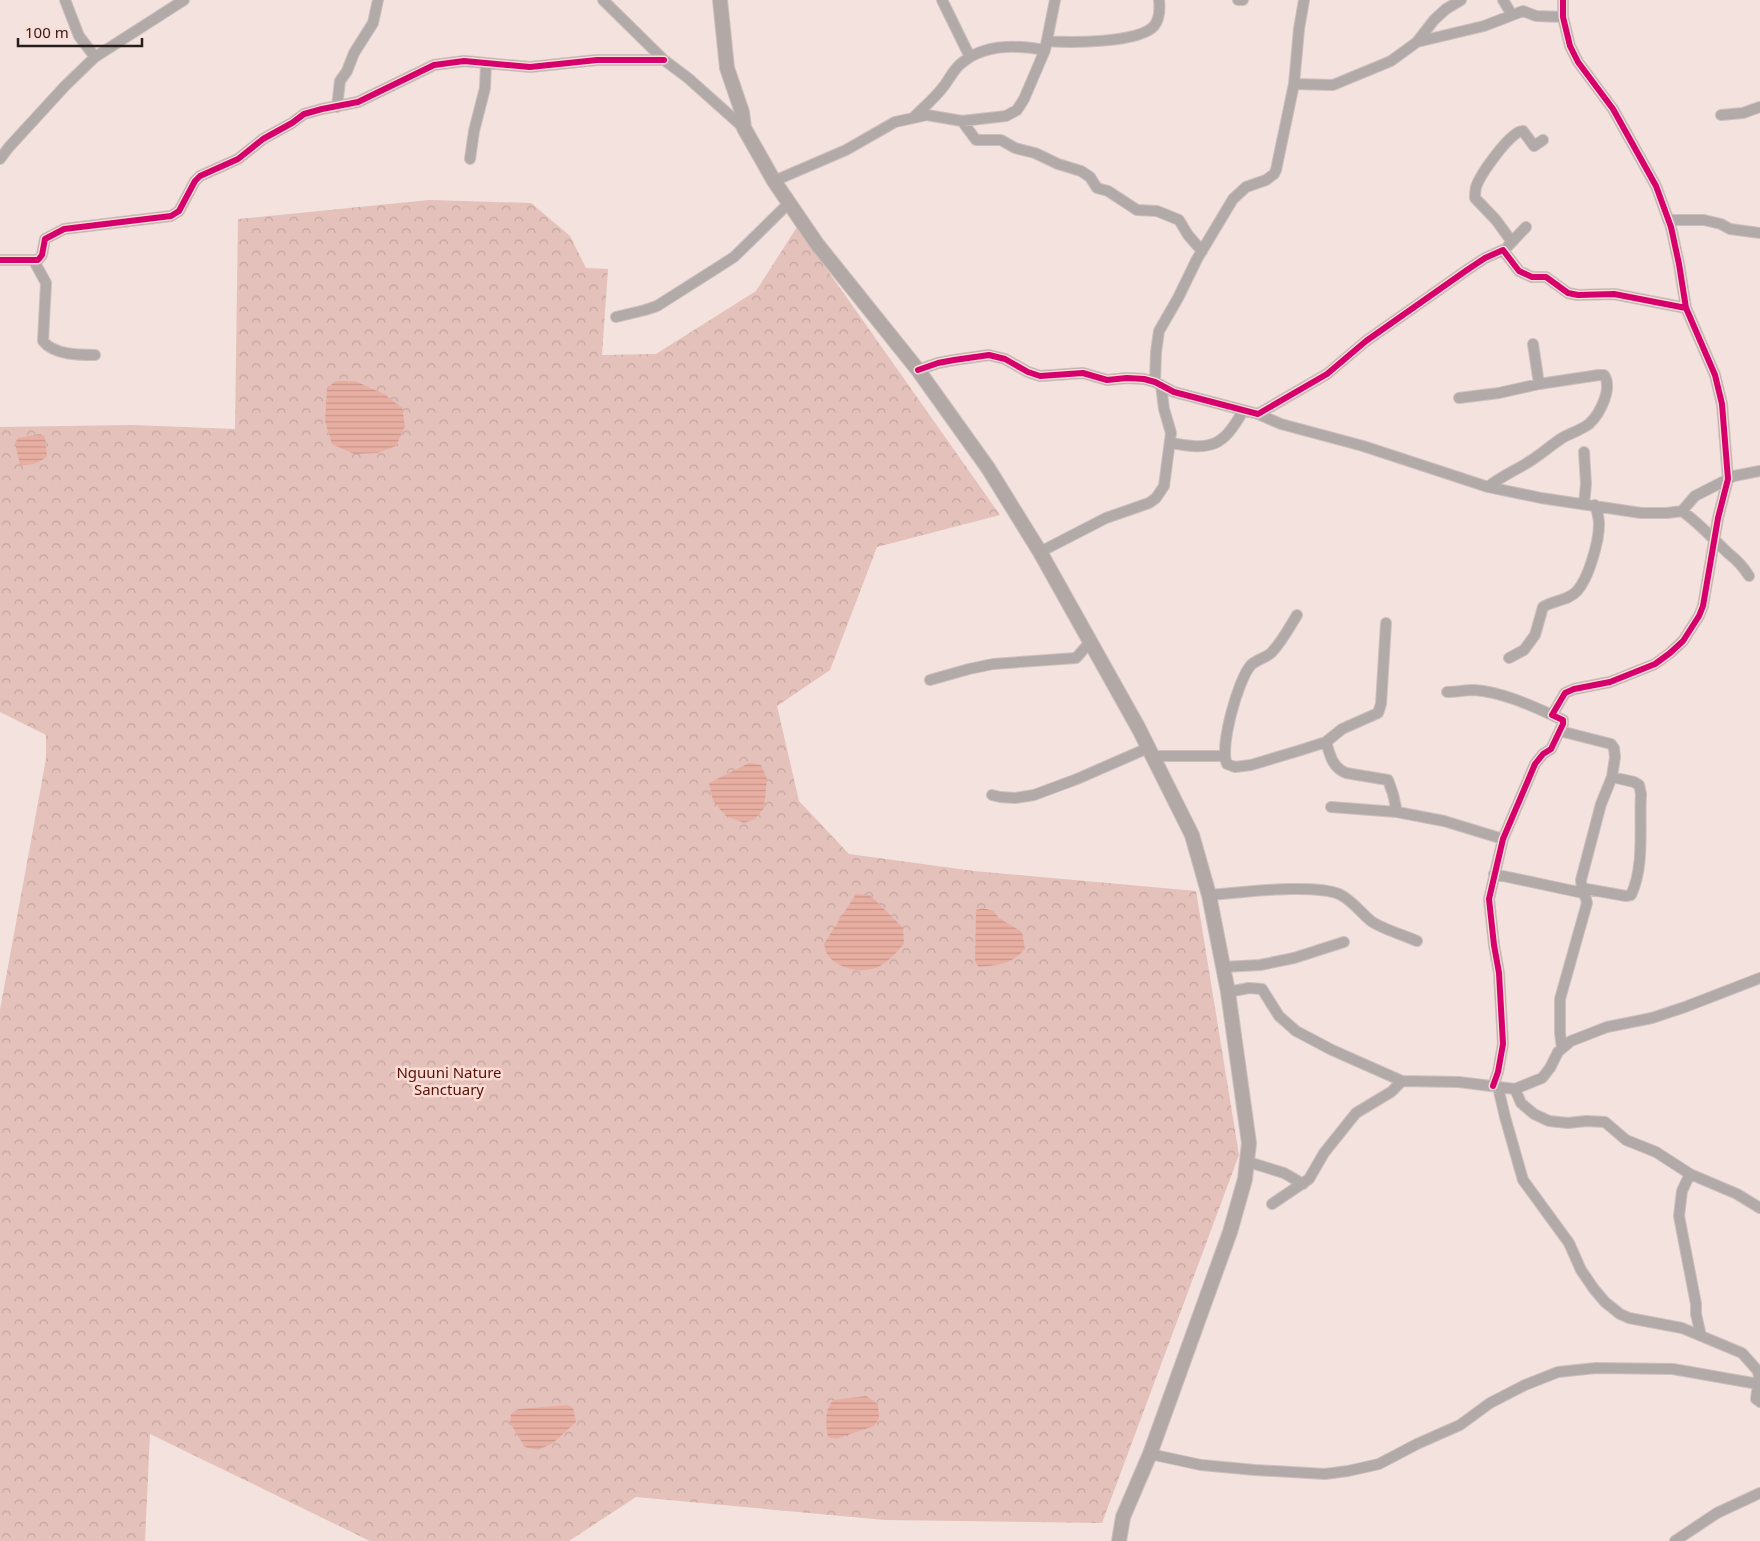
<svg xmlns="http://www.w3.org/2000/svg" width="1760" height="1541" font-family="'Noto Sans',sans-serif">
<defs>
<pattern id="park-crowns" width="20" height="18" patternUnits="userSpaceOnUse" patternTransform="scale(1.25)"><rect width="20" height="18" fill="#e4c1ba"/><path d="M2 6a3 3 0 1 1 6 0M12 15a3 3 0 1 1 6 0" fill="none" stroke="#c4a59f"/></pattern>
<pattern id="water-rules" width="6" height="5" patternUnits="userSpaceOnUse" patternTransform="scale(1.25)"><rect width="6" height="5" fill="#e8aea2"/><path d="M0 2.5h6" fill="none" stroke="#c7958b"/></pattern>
</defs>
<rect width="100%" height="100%" fill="#f3e2de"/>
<path fill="url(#park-crowns)" d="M 429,200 L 531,203 L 570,236 L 586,268 L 608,269 L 602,355 L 656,354 L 756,291 L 797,227 L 1000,515 L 877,547 L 830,670 L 777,706 L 799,801 L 849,854 L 974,871 L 1196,891 L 1239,1155 L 1102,1523 L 885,1520 L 636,1497 L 569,1541 L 370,1541 L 150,1434 L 145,1541 L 0,1541 L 0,1010 L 46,759 L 46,735 L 0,712 L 0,427 L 132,425 L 235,429 L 238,219 Z"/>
<path fill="url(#water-rules)" d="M 335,381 L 355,381 L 384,394 L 402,408 L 405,426 L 396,446 L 377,453 L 354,454 L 332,444 L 325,421 L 327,389 Z
M 40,434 L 45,437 L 47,456 C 38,464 32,465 20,465 L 15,443 L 18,438 Z
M 749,763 L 761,765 L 767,779 L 764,808 L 755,819 L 744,823 L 726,816 L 713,801 L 709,783 Z
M 856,894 L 870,895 L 903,928 L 904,944 C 896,952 889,962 878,967 C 863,974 837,969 828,955 C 826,953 825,948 824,944 Z
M 983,908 L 993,911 L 999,918 L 1022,932 L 1025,949 C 1010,965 1000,965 979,967 L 975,962 L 976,910 Z
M 866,1396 L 878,1404 L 879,1419 L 874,1426 L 836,1439 L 828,1437 C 826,1424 824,1411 833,1400 Z
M 568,1405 L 573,1408 L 576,1422 L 553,1443 L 538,1450 L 525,1447 L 510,1423 L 511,1414 L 519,1409 Z"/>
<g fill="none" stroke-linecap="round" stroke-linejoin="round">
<defs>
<path id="street" d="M 65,0 L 79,36 L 95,57
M 603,0 L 664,60 L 688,78 L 744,128
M 942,0 L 970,57
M 1238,0 L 1243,0
M 1503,0 L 1512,15
M 1048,41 C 1070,43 1139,43 1154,26 C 1160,19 1160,9 1159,0
M 1417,42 L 1484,26 L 1523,11 L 1536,16 L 1563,17
M 1294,84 L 1333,85 L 1391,61 L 1417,42 L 1434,20 L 1446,9 L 1461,0
M 337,107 L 340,81 L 347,71 L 354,53 L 373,23 L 378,0
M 1721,115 L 1743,113 L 1760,107
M 914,117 C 924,107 935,98 944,86 C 950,78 954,68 963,62 C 985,44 1018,45 1045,50
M 962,121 L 976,140 L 1001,140 L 1015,148 L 1035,153 L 1058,164 L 1081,171 L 1090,177 L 1097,188 L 1108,191 L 1137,210 L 1157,211 L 1179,220 L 1188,235 L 1202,251
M 0,159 L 9,147 L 65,86 L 95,57 L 184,0
M 470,159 L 474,131 L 485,88 L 486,63
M 774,181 L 846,150 L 895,122 L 927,115 L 962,121 L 1006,116 L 1017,110 L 1024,99 L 1045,50 L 1055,0
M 1668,220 L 1704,220 L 1721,224 L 1730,229 L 1760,233
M 1512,242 L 1496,220 L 1475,198 C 1475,194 1475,191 1476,187 C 1480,175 1511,130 1523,131 L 1534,146 L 1543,140
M 1508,246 L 1526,227
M 0,260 L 38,260 L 42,255 L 45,239 L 64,229 L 171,216 L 179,211 L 195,181 L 200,176 L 238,159 L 263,139 L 292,123 L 304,114 L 322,109 L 358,102 L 434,65 L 464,61 L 530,67 L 597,60 L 664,60
M 34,261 L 46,283 L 43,341 C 54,355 79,355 95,355
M 616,317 L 645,310 L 657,306 L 720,266 L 734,257 L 790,202
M 1533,344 L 1539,384
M 918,370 L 938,363 L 954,360 L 989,355 L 1005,359 L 1028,372 L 1040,376 L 1083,373 L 1107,380 L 1127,378 L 1144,379 L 1155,382 L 1174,392 L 1258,414 L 1327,374 L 1366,341 L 1467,270 L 1485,258 L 1503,250 L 1519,271 L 1532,277 L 1546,277 L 1568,293 L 1578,295 L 1614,294 L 1686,308
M 1155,382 L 1156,352 L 1159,331 L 1178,298 L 1197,259 L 1233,199 L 1246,187 L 1266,180 L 1274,174 L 1276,170 L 1294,84 L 1299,29 L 1304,0
M 1459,398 L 1499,393 L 1539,384 L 1599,375 L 1604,375 C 1613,388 1600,414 1589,424 C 1581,430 1571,433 1562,438 C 1550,446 1539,456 1527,463 C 1514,471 1500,477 1488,487
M 1258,414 L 1281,424 L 1363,446 L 1488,487 L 1541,498 L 1641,513 L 1667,513 L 1682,511 L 1695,496 L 1734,476 L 1760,471
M 1171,443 C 1211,450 1222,448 1243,411
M 1584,452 L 1586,484 L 1584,504
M 1682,511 C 1699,523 1712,538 1728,553 C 1737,560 1743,566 1749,576
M 1040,552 L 1106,518 L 1149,503 L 1156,498 L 1164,486 L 1171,433 L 1164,409 L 1161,385
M 1297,615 C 1289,628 1281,643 1271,653 C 1265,658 1256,660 1251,665 C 1238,679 1219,748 1227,764 L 1235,767 L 1251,765 L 1301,750 L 1326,742 L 1342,729 L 1378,713 L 1381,704 L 1386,623
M 1509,658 L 1524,650 L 1535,635 L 1543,607 C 1554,600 1568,601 1577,591 C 1589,578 1599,541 1599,524 C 1599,517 1597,511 1595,505
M 930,680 L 969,669 L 993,664 L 1076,658 L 1091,641
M 1447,692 C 1456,692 1465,690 1474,690 C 1501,692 1528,704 1552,715
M 1560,731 L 1611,744 L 1614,748 L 1615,757 L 1612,777 L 1601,804 L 1581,880 C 1581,888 1585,894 1587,903 L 1560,999 L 1560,1033 L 1562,1048
M 1326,742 C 1330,755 1332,767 1346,773 L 1388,780 L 1393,794 L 1397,812
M 1153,756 L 1225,756
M 992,795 L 1000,797 L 1015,798 L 1034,795 L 1077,779 L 1148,748
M 1331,807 L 1397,812 L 1444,821 L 1503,839
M 1494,874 L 1583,893
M 1581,888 L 1626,896 L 1631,895 C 1645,866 1639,825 1641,794 L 1639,785 L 1634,782 L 1612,777
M 1209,895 C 1240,893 1311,883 1339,894 C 1352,900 1360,912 1371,921 C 1382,929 1404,935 1417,941
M 1223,967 L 1260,965 L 1294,958 L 1344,942
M 1228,992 L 1249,988 L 1262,989 L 1279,1016 L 1296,1031 L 1332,1050 L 1402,1081 L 1459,1082 L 1515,1089 L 1542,1078 L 1550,1068 L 1558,1052 L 1571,1041 L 1607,1027 L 1652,1018 L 1685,1007 L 1760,978
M 1493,1086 L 1498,1072 L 1503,1044 L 1499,973 L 1494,945 L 1489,899 L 1503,839 L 1535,764 L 1543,754 L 1551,749 L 1563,724 L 1563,720 L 1552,715 L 1565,693 L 1574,689 L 1610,682 L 1655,664 L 1670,653 L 1683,641 L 1699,616 L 1703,606 L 1718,518 L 1728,479 L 1722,404 L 1715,375 L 1686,308 L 1679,264 L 1671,227 L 1656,186 L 1613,109 L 1578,62 L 1570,46 L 1563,17 L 1563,0
M 1498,1087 L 1505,1117 L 1523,1180 L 1569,1243 L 1581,1270 L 1594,1289 L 1605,1302 L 1620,1314 L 1629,1318 L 1682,1328 L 1742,1353 L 1758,1371 L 1759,1377 L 1756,1399 L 1760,1402
M 1515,1089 L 1521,1103 L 1534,1114 L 1549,1121 L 1568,1123 L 1586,1121 L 1605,1122 L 1626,1140 L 1656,1152 L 1690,1174 L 1737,1194 L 1760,1208
M 1248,1162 L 1284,1173 L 1303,1184
M 1690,1174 L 1682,1191 L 1679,1216 L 1696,1304 L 1696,1314 L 1701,1336
M 1272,1204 L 1309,1179 L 1324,1153 L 1356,1113 L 1391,1092 L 1402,1081
M 1150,1454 L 1201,1465 L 1255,1470 L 1325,1474 L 1348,1471 L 1379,1464 L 1417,1444 L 1460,1425 L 1490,1403 L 1525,1385 L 1558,1372 L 1596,1368 L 1673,1369 L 1758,1384
M 1675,1541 L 1717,1513 L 1760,1493"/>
<path id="secondary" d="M 720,0 L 727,68 L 742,112 L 744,128 L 774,181 L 817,244 L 918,370 L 988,468 L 1040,552 L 1139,729 L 1192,835 L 1209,895 L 1228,992 L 1249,1143 L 1245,1179 L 1230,1232 L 1150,1454 L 1123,1517 L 1119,1541"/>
</defs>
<use href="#street" stroke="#cdbfbd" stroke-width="12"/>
<use href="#secondary" stroke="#cdbfbd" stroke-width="16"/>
<use href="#street" stroke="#b1aaa8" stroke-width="10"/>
<use href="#secondary" stroke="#b2a9a7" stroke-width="14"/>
<defs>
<path id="cycleway" d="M 0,260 L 38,260 L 42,255 L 45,239 L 64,229 L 171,216 L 179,211 L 195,181 L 200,176 L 238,159 L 263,139 L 292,123 L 304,114 L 322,109 L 358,102 L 434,65 L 464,61 L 530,67 L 597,60 L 664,60
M 918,370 L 938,363 L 954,360 L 989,355 L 1005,359 L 1028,372 L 1040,376 L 1083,373 L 1107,380 L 1127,378 L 1144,379 L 1155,382 L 1174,392 L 1258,414 L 1327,374 L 1366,341 L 1467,270 L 1485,258 L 1503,250 L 1519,271 L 1532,277 L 1546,277 L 1568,293 L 1578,295 L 1614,294 L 1686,308
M 1493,1086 L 1498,1072 L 1503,1044 L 1499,973 L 1494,945 L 1489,899 L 1503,839 L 1535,764 L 1543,754 L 1551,749 L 1563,724 L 1563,720 L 1552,715 L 1565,693 L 1574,689 L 1610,682 L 1655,664 L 1670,653 L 1683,641 L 1699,616 L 1703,606 L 1718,518 L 1728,479 L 1722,404 L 1715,375 L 1686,308 L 1679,264 L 1671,227 L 1656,186 L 1613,109 L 1578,62 L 1570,46 L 1563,17 L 1563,0"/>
</defs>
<use href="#cycleway" stroke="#fcdcd5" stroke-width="9"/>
<use href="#cycleway" stroke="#d6006c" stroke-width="6"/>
</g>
<g text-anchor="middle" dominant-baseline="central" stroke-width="5" stroke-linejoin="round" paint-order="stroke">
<g font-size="15" fill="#541208" stroke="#fcdcd5">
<text x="449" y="1072">Nguuni Nature<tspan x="449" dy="17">Sanctuary</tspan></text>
</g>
</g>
<path d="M18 38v8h124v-8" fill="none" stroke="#291d1b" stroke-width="2.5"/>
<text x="25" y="38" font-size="15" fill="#291d1b" stroke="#fcdcd5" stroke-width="4" paint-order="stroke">100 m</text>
</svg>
